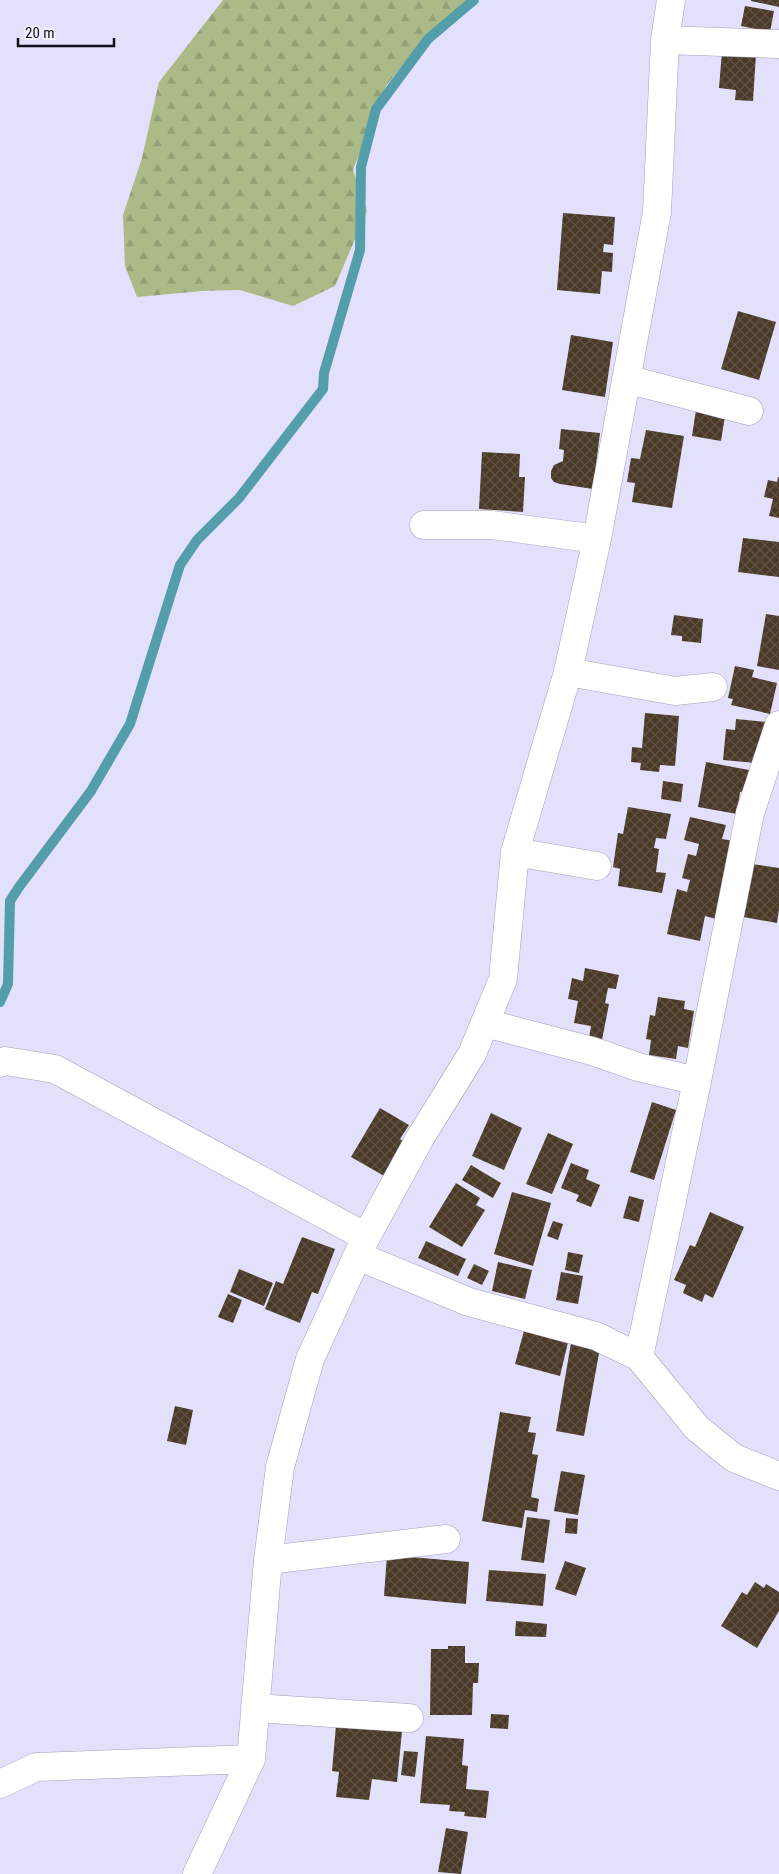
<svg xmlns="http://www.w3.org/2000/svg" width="779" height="1874" font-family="'Roboto Condensed',sans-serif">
<defs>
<pattern id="forest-firs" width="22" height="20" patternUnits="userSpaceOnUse" patternTransform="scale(1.25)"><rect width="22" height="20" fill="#acba88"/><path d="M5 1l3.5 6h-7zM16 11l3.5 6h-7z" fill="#939f75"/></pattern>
<pattern id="building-cross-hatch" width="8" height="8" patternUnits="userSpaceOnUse" patternTransform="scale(1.25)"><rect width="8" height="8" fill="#4a3927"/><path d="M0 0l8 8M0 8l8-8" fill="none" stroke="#605244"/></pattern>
</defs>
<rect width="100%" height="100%" fill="#e3e0fc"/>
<path fill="url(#forest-firs)" d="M 223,0 L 470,0 L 421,42 L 386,86 L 353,170 L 367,211 L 335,286 L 293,306 L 240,290 L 202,291 L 137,297 L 125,266 L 123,215 L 142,158 L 159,82 Z"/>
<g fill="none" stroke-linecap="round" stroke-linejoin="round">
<path stroke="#549eab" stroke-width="10" d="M 0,1002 L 8,984 L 10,901 L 19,887 L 91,791 L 130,724 L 180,565 L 197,540 L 239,498 L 323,389 L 324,373 L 360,250 L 361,167 L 376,109 L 428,39 L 474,0"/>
</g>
<path fill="url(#building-cross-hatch)" d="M 751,0 L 779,0 L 779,7 L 751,1 Z
M 745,6 L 774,11 L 770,32 L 741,26 Z
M 722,51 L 756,54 L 753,101 L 735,100 L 736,90 L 719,88 Z
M 563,213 L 615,217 L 613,245 L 604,244 L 603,252 L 613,253 L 612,272 L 602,271 L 600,294 L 557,290 Z
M 738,311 L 776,322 L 759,380 L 721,369 Z
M 571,335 L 613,342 L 605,397 L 562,390 Z
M 696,410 L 725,416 L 721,441 L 692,436 Z
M 561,429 L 600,433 L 593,489 L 560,484 L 554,482 L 551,478 L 551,471 L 554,465 L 563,461 L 564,450 L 559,449 Z
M 646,430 L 684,436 L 672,508 L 632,502 L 635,483 L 627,482 L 631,458 L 640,459 Z
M 482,452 L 520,454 L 519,477 L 525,477 L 523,512 L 479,509 Z
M 778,477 L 779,477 L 779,518 L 769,516 L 773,499 L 764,497 L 768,480 L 777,482 Z
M 743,538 L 779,542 L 779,577 L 738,572 Z
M 766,614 L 779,616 L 779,670 L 757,666 Z
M 674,615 L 703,619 L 701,643 L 682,641 L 682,636 L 671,635 Z
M 735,666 L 754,670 L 752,677 L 777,683 L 770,714 L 731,705 L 733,699 L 728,698 Z
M 645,713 L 679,716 L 675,766 L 660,765 L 659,772 L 640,770 L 641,763 L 631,762 L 632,747 L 642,748 Z
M 736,719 L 767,722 L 756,763 L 723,760 L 726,729 L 735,730 Z
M 706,762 L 749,770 L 745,792 L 740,792 L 737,814 L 698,807 Z
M 663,781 L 683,784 L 681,802 L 661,799 Z
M 628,807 L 671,814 L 666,839 L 656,838 L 654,848 L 659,849 L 656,872 L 666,873 L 662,893 L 618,886 L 620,869 L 613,867 L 618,833 L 623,834 Z
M 690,817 L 726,825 L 722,839 L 734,841 L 716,919 L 705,916 L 700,941 L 667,934 L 677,889 L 687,892 L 690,880 L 682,878 L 688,854 L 696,856 L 699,844 L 684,840 Z
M 752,864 L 779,868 L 779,909 L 777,923 L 743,917 Z
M 585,968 L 619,975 L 616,989 L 608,988 L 605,1003 L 609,1004 L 602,1040 L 589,1038 L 591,1026 L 574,1023 L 578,1001 L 568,999 L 572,978 L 583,981 Z
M 658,997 L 685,1001 L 684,1009 L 694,1011 L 688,1048 L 678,1046 L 676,1059 L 649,1055 L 651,1040 L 646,1039 L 650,1015 L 655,1016 Z
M 652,1102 L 676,1110 L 654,1180 L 630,1172 Z
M 380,1108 L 409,1125 L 400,1139 L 406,1143 L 386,1177 L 351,1157 Z
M 491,1113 L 522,1128 L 504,1170 L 472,1156 Z
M 548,1133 L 573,1144 L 552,1194 L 526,1184 Z
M 571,1163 L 589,1170 L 586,1179 L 600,1185 L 591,1207 L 576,1201 L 579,1195 L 561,1188 Z
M 471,1165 L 501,1183 L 493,1198 L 462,1180 Z
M 456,1183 L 480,1198 L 476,1205 L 485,1210 L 462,1247 L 429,1227 Z
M 512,1192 L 551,1203 L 533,1266 L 494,1254 Z
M 629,1196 L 644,1200 L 639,1222 L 623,1218 Z
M 710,1212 L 744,1227 L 713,1298 L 705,1294 L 702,1302 L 683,1293 L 686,1285 L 674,1280 L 690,1245 L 695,1247 Z
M 553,1221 L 563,1224 L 558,1240 L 547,1236 Z
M 302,1237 L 335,1249 L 318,1294 L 312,1292 L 300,1323 L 265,1309 L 276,1281 L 283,1284 Z
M 426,1241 L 466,1259 L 458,1276 L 418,1258 Z
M 568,1252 L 583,1255 L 579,1273 L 565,1270 Z
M 498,1262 L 532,1270 L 525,1299 L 492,1291 Z
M 474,1264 L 489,1271 L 482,1285 L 467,1278 Z
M 239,1269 L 273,1283 L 264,1306 L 230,1292 Z
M 561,1272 L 583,1276 L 578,1304 L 556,1300 Z
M 228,1294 L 242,1300 L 233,1323 L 218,1317 Z
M 525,1327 L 569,1338 L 560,1376 L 515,1364 Z
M 571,1343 L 600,1348 L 584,1436 L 556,1431 Z
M 175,1406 L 193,1410 L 186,1445 L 167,1441 Z
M 500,1412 L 531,1417 L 528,1432 L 536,1433 L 532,1454 L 538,1455 L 531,1497 L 539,1499 L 537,1512 L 525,1510 L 522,1528 L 482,1521 Z
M 561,1471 L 585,1475 L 578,1515 L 554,1511 Z
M 527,1517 L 550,1520 L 544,1563 L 521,1560 Z
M 566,1518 L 578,1519 L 577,1534 L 565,1533 Z
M 387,1555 L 469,1562 L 466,1604 L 384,1596 Z
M 565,1561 L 586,1568 L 576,1596 L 555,1589 Z
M 489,1570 L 546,1574 L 543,1606 L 486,1601 Z
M 755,1582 L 764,1588 L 766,1584 L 779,1592 L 779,1611 L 757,1648 L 721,1626 L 742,1592 L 747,1595 Z
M 516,1621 L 547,1624 L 546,1637 L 515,1636 Z
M 448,1646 L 465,1646 L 465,1663 L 479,1663 L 478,1683 L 473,1683 L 472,1715 L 430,1715 L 431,1649 L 448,1649 Z
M 491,1714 L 509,1715 L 508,1729 L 490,1728 Z
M 336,1725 L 402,1731 L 397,1782 L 372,1779 L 369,1800 L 336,1797 L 339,1772 L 332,1771 Z
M 426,1736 L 464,1739 L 462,1765 L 468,1766 L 466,1789 L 489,1791 L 486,1818 L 464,1816 L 465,1812 L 449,1811 L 450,1805 L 420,1803 Z
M 404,1751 L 418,1752 L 415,1777 L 401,1775 Z
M 446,1828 L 468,1832 L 461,1874 L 438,1872 Z"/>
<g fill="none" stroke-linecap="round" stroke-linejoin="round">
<defs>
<path id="minor" d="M 665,40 L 779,44
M 626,379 L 749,411
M 424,525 L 492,525 L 597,539
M 568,672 L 675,691 L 713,687
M 515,852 L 597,866
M 485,1023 L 592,1051 L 638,1067 L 697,1081
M 0,1063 L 5,1061 L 55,1069 L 366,1237
M 358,1256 L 469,1302 L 596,1336 L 639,1357 L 697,1428 L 734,1458 L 779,1476
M 639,1357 L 697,1081 L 750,813 L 779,725
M 268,1560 L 446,1539
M 255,1708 L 409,1718
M 0,1784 L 36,1767 L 251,1759
M 197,1874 L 251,1759 L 268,1560 L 280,1467 L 310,1359 L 366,1237 L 420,1138 L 472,1054 L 503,979 L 515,852 L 568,672 L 597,539 L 657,212 L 665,40 L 671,0"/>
</defs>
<use href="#minor" stroke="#a3a0ba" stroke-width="29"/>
<use href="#minor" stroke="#fff" stroke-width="28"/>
</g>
<path d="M18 38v8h96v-8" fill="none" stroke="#111019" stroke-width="2.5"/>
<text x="25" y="38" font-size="15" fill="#111019" stroke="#f1f0fb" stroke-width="4" paint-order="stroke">20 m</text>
</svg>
